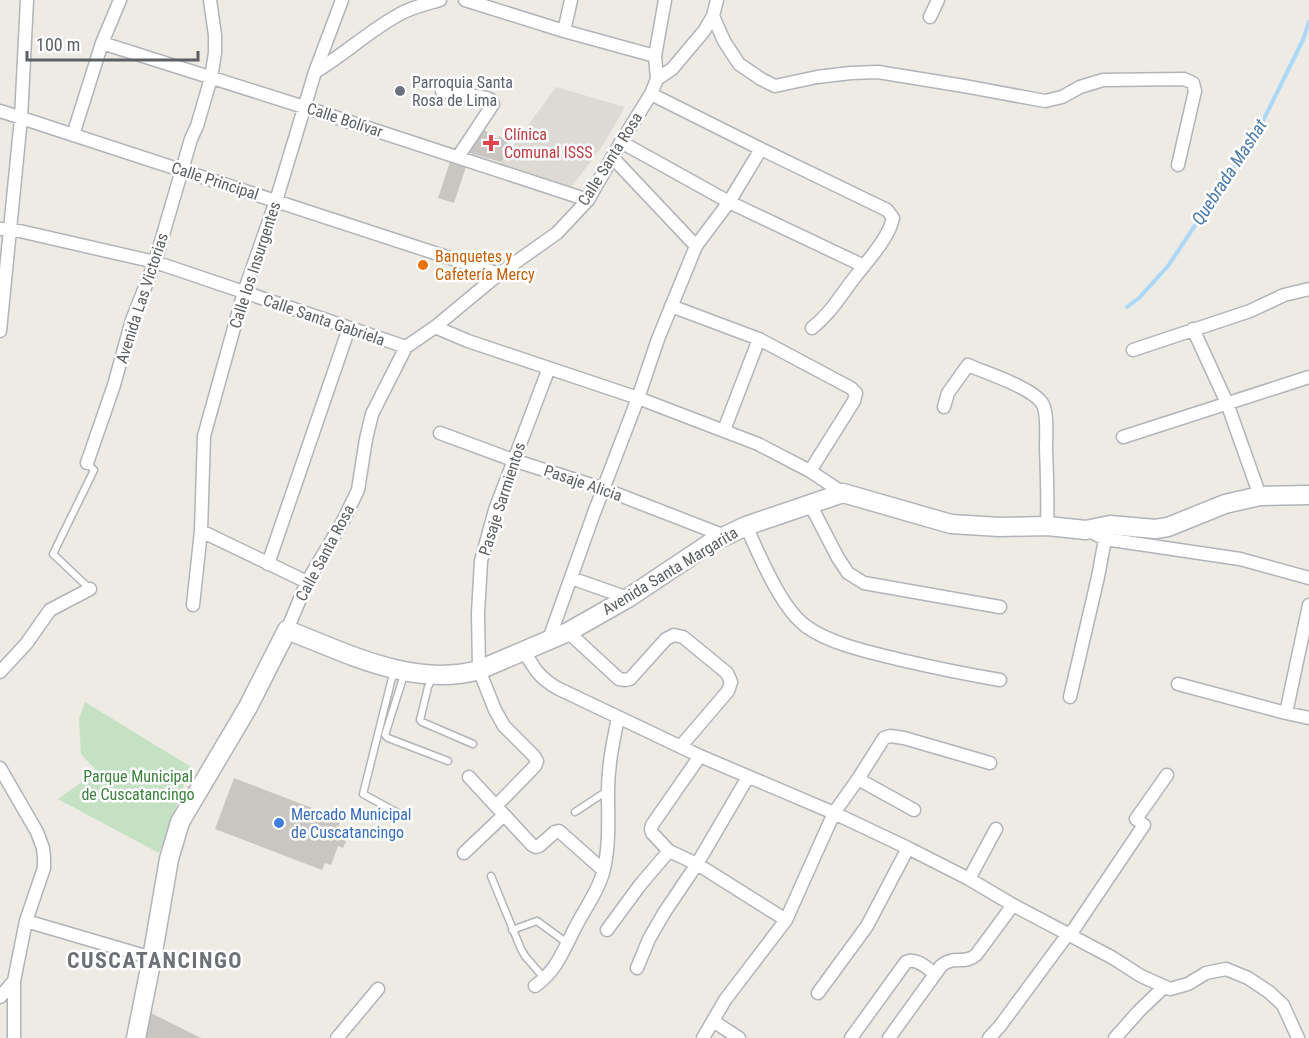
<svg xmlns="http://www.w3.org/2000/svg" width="1309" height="1038" font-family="'Roboto Condensed',sans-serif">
<rect width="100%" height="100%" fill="#edebe4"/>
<path fill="#dddad3" d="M 556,87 L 625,107 L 603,145 L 573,185 L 569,187 L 499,165 Z"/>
<path fill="#c4e2c3" d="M 85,702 L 191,767 L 159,853 L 58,799 L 97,771 L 81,754 L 79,719 Z"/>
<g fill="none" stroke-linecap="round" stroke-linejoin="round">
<path stroke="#abd8f7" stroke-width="4" d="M 1127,307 L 1139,298 L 1168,266 L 1258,131 L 1303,40 L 1309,22"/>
</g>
<path fill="#c9c6c1" d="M 483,129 L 497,139 L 499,136 L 513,146 L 501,162 L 467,152 Z
M 450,162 L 466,167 L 454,203 L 438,198 Z
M 234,778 L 341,819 L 338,827 L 344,829 L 341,837 L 347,839 L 343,848 L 338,846 L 331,865 L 325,863 L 322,870 L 215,829 Z
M 147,1011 L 201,1038 L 140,1038 Z"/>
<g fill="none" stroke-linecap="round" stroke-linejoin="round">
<defs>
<path id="lane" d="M 87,463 L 94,470 L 53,554 L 90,589
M 394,670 L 363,794 L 398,813
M 404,675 L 385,735 L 388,738 L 448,761
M 433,677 L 428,687 L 420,720 L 422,722 L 473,744
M 575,812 L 607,791
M 491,876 L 521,949 L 525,956 L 544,978
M 512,930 L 537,921 L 567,943"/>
<path id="street" d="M 465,0 L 564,31 L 655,56
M 713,16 L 724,41 L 739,64 L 761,79 L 775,86 L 817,77 L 851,73 L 878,72 L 964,86 L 1045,101 L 1062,97 L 1080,87 L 1103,80 L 1184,79 L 1193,83 L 1195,91 L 1178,165
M 930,17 L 938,0
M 564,31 L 571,0
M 102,43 L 304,107 L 588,200
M 315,72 L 342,0
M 657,79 L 655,56 L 665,0
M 442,91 L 487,98 L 491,100 L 493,104 L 458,157
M 651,94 L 761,149 L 887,210 L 893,218 C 889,238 868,260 855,277 C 841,295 830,314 812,328
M 0,111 L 499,274
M 73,135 L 102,43 L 120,0
M 621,142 L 729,202 L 864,266
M 612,157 L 696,246
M 0,229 L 11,229 L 155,262 L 406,347
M 671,306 L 759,339 L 851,388 L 856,393 L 854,401 L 810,471
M 435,327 L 468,341 L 638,398 L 758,444 L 810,471 L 843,493
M 1193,329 L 1227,403 L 1260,496
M 0,331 L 21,118 L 27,0
M 1133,350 L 1250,311 L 1284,295 L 1309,289
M 944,407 L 948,393 L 968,365 C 986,373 1031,387 1042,403 C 1048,412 1046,436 1046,448 C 1047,474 1048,500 1047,526
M 724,430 L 759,339
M 440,433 L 513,460 L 604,489 L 725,536
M 1123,437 L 1309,377
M 87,463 L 114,385 L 132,320 L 155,262 L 191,139 L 197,126 L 211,78 L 215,53 L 215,35 L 210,0
M 810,504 L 838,558 L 848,573 L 864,583 L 1000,607
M 746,526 C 759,554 781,609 807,627 C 831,644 869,652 897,659 C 931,667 965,674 1000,680
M 1087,530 L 1105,539 L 1240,559 L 1309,578
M 201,531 L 307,582
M 268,564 L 349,328
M 571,578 L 628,598
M 193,605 L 201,531 L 204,436 L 244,292 L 276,201 L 315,72 C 345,54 370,30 400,14 C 412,7 426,4 440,0
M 287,630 L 307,582 L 343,521 L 358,490 L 366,439 L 372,414 L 406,347 L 435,327 L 499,274 L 557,233 L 588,200 L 621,142 L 651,94 L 657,79 L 672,69 L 704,31 L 713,16 L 717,0
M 568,632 L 619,679 L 625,680 L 630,679 L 666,639 L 674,635 L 683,637 L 727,673 L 731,682 L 728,691 L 681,746
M 549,639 L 594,513 L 638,398 L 658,339 L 696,246 L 729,202 L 761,149
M 524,651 C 535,670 539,677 557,688 L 700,756 L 834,813 L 908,848 L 969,879 L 1013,905 L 1113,958 L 1141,976 L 1170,989 L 1188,984 L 1206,973 L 1226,969 L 1248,978 L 1269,992 L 1283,1005 L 1298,1038
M 0,672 L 26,644 L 50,610 L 90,589
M 1178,684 L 1286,713 L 1309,718
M 1070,697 L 1098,577 L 1105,539
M 1286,713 L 1309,605
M 700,756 L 652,825 L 651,829 L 652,833 L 669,851 L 697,864 L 786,920
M 0,768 L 37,832 L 43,848 L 44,858 L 44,868 L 26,921 L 14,981 L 0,997
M 469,777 L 532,845 L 536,847 L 539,846 L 555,832 L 559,831 L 603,870
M 858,779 L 914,810
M 496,806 L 535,766 L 537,761 L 534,756 L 504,726 L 495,710 L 479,670 L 478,613 L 481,561 L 495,510 L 549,368
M 464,853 L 504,815
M 969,879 L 996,829
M 26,921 L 152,958
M 607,930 L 640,885 L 669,851
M 637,968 L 649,939 L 664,913 L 697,864 L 748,777
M 14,981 L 14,1038
M 535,986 C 556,971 562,953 574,930 C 583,911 597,894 603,873 C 610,846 608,818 608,791 C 608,766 613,742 618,718
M 818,993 L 867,926 L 908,848
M 713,1021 L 739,1038
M 337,1038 L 378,989
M 703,1038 L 725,1000 L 786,920 L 834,813 L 858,779 L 884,738 L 890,736 L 904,738 L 990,763
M 851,1038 L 906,962 C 916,957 927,968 935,974
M 889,1038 L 941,966 C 953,955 964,965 976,955 L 1013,905
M 989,1038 L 1000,1026 L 1068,934 L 1074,929 L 1144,825 L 1136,819 L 1167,775
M 1115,1038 L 1139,1011 L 1164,987"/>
<path id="secondary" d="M 136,1038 L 152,958 L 169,859 L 180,822 L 248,707 L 287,630 C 347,653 413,688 479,670 L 568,632 L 628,598 L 712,542 L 725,536 L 746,526 L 843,493 L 951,524 L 1000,527 L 1047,526 L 1086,530 L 1110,525 L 1155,529 L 1168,527 L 1225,504 L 1260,496 L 1309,495"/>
</defs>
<use href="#lane" stroke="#b1b4b8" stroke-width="9"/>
<use href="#street" stroke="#b1b4b8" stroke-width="15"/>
<use href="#secondary" stroke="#b1b4b8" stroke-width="21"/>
<use href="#lane" stroke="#fff" stroke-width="6"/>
<use href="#street" stroke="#fff" stroke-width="12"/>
<use href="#secondary" stroke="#fff" stroke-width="18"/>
</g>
<circle fill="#6b7280" stroke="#fff" stroke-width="2" cx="400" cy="91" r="6"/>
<path fill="#e0444e" stroke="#fff" stroke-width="2" d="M488 134h6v6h6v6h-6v6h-6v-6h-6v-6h6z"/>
<circle fill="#e8710a" stroke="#fff" stroke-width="2" cx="423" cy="265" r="6"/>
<circle fill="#3f7fe0" stroke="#fff" stroke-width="2" cx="279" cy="823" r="6"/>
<g text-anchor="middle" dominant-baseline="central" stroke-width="5" stroke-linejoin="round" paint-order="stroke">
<g font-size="16" fill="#5b616d" stroke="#fff" text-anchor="start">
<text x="412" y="82">Parroquia Santa<tspan x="412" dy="18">Rosa de Lima</tspan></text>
</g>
<g font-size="16" fill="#5c6063" stroke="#fff">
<text transform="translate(345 120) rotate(18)">Calle Bolívar</text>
<text transform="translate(610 159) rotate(-58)">Calle Santa Rosa</text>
<text transform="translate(215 181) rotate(18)">Calle Principal</text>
<text transform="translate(255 265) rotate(-72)">Calle los Insurgentes</text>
<text transform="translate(142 298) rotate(-72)">Avenida Las Victorias</text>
<text transform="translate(324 320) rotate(19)">Calle Santa Gabriela</text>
<text transform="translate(583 483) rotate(19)">Pasaje Alicia</text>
<text transform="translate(502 499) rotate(-72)">Pasaje Sarmientos</text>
<text transform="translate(325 553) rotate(-62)">Calle Santa Rosa</text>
<text transform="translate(670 571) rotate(-31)">Avenida Santa Margarita</text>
</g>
<g font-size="16" fill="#be3a42" stroke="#fff" text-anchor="start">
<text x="504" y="134">Clínica<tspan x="504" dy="18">Comunal ISSS</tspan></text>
</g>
<g font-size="16" fill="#c56008" stroke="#fff" text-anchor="start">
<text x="435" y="256">Banquetes y<tspan x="435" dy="18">Cafetería Mercy</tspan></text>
</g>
<g font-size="16" fill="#3d813e" stroke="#fff">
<text x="138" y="776">Parque Municipal<tspan x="138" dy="18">de Cuscatancingo</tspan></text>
</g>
<g font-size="16" fill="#366cbe" stroke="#fff" text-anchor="start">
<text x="291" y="814">Mercado Municipal<tspan x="291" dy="18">de Cuscatancingo</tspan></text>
</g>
<g font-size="18" font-style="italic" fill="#497aa7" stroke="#fff">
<text transform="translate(1229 172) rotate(-57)">Quebrada Mashat</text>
</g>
<g font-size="22" font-weight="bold" letter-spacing="1.5" fill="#6d7175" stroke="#fff">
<text x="155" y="960">CUSCATANCINGO</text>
</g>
</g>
<path d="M27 51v9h171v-9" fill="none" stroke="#5c6063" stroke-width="3"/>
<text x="36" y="51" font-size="18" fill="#5c6063" stroke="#ffffff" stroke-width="4.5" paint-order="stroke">100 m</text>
</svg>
